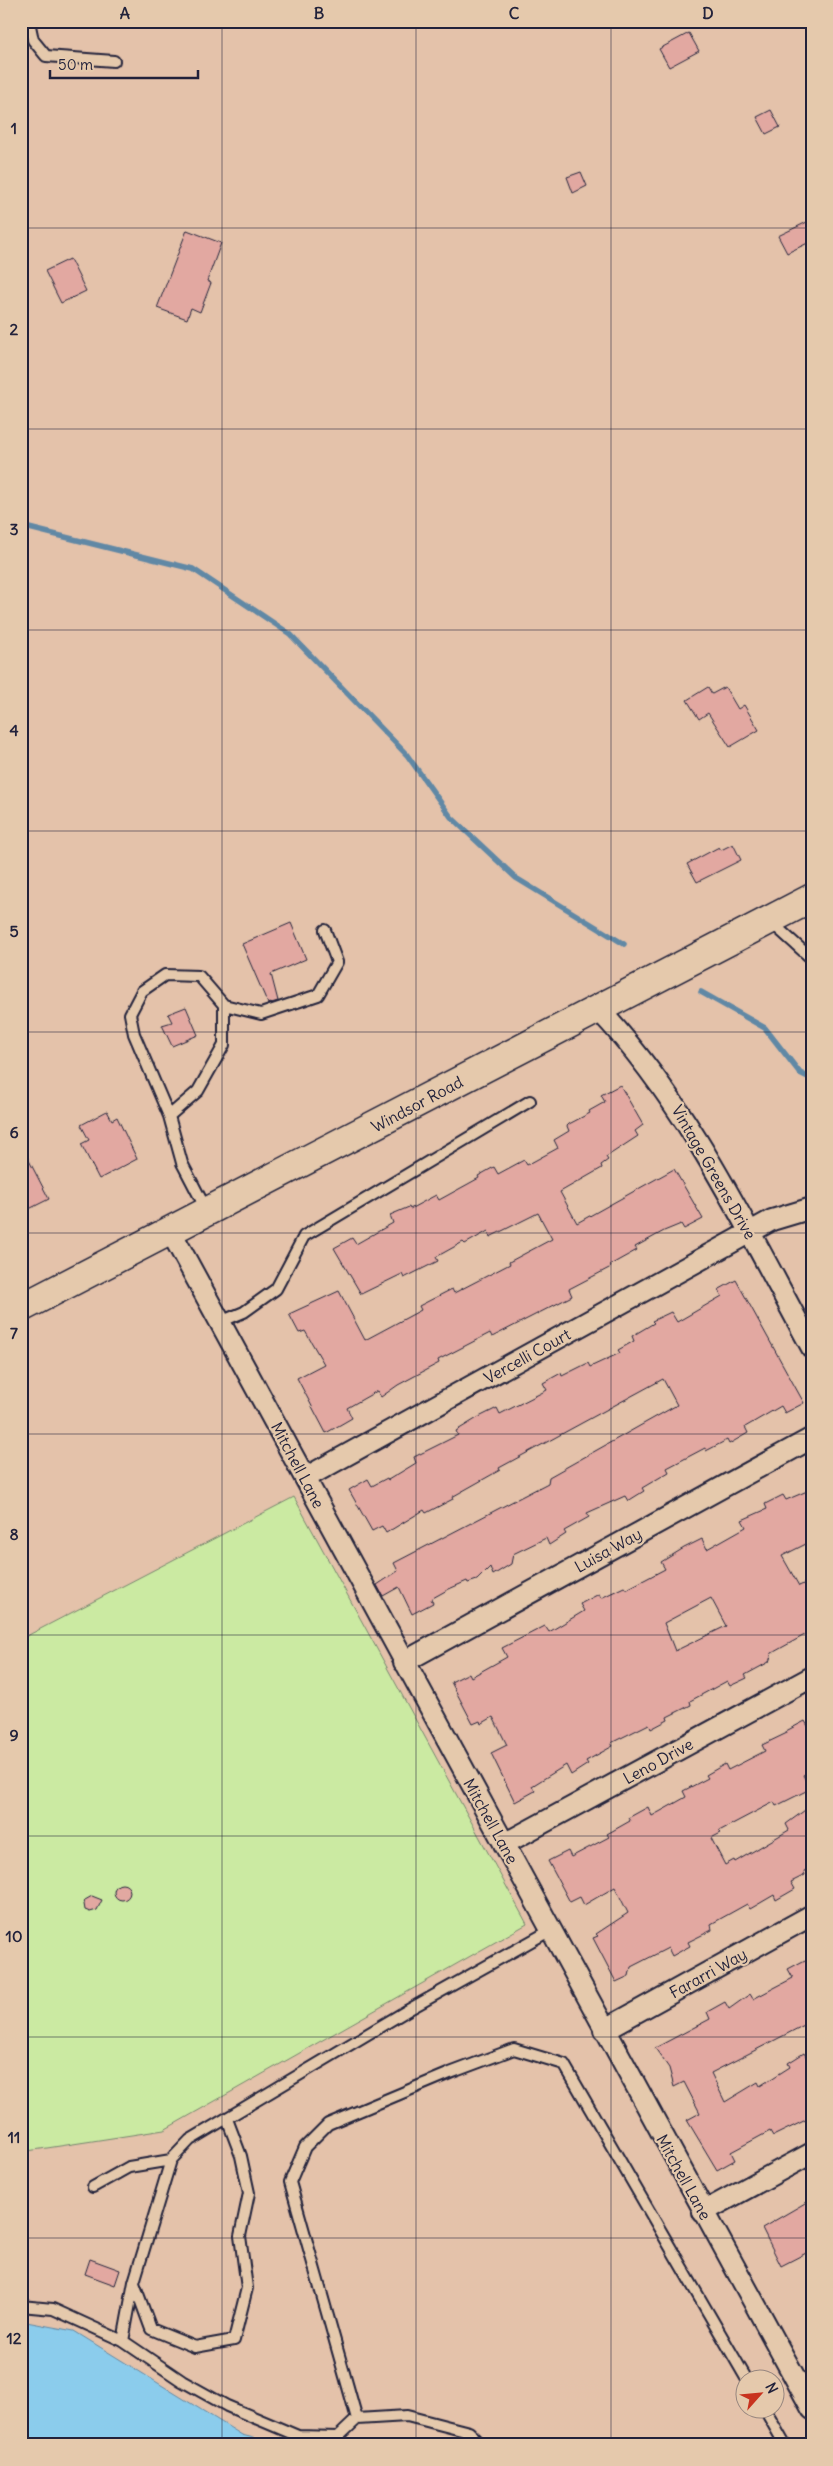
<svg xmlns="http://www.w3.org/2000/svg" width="833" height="2466" font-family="Delius,sans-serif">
<rect width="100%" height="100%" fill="#e4c2aa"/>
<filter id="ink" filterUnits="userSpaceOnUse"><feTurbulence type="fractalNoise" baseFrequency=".02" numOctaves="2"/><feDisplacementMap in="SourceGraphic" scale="10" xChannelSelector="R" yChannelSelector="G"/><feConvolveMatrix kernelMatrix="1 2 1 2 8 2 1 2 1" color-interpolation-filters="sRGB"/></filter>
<g filter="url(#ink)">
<path fill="#cbeaa2" stroke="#76866e" d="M 294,1497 L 527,1924 L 164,2130 L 21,2152 L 21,1639 Z"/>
<path fill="#8bccec" stroke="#6188a5" d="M 21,2321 L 74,2331 L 242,2435 L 281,2445 L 21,2445 Z"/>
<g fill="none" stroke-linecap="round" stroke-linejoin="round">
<path stroke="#6188a5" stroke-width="5.5" d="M 21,526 L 193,569 L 290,634 L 407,755 L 451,817 L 516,878 L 624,944
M 701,992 L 765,1028 L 800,1073 L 812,1079"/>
</g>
<path fill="#e2a8a1" stroke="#22223b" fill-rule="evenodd" d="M 689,33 L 699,51 L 669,67 L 659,49 Z
M 771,110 L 780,127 L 766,134 L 757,117 Z
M 581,172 L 587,186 L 573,193 L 567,177 Z
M 807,222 L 812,232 L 812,241 L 787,253 L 778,236 Z
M 187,230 L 221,243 L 207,281 L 211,283 L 200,312 L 191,308 L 187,319 L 157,308 Z
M 70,259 L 86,291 L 61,303 L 45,271 Z
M 708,687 L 712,694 L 725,687 L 738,709 L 744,705 L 759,730 L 730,747 L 708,713 L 699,719 L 687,700 Z
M 733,844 L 741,860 L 697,882 L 687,864 L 719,847 L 721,850 Z
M 291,923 L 306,959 L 271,974 L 278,1001 L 268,1004 L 242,944 Z
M 186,1007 L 198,1035 L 172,1046 L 162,1025 L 172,1022 L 168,1014 Z
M 620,1085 L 643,1125 L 635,1131 L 638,1136 L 606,1157 L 608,1160 L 601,1165 L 602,1168 L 560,1192 L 577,1223 L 674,1169 L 703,1219 L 684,1229 L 681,1224 L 664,1231 L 635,1247 L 637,1250 L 610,1265 L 611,1267 L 569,1289 L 572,1296 L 492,1337 L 490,1333 L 438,1360 L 439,1363 L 398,1385 L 381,1397 L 377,1391 L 347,1408 L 352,1418 L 326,1433 L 297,1378 L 324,1364 L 305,1331 L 299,1333 L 289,1314 L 339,1291 L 365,1340 L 421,1310 L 419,1306 L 452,1289 L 454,1293 L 510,1264 L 509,1262 L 552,1239 L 538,1213 L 490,1237 L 488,1231 L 465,1244 L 463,1242 L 436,1257 L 438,1261 L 404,1278 L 402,1274 L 361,1294 L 334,1248 L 352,1238 L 356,1244 L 393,1223 L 390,1215 L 409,1207 L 410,1209 L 436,1195 L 439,1200 L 479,1178 L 478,1176 L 494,1167 L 498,1174 L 524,1160 L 527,1165 L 558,1148 L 554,1140 L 569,1131 L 567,1126 L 569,1124 L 590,1113 L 589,1111 L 605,1102 L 601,1095 Z
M 107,1111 L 112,1120 L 117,1117 L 137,1159 L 99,1179 L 81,1144 L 89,1140 L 81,1125 Z
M 21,1145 L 49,1199 L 21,1213 Z
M 736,1280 L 804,1403 L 785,1413 L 781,1406 L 745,1427 L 748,1433 L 729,1444 L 727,1440 L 706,1451 L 705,1448 L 667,1468 L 669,1472 L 642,1488 L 644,1491 L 628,1501 L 625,1496 L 587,1513 L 589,1517 L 564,1531 L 566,1534 L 549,1545 L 546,1538 L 513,1554 L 511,1564 L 493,1575 L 490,1567 L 477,1580 L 468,1583 L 467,1581 L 449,1589 L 431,1599 L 433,1603 L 412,1614 L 399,1587 L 383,1596 L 377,1585 L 398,1571 L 394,1563 L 548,1483 L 549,1477 L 677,1405 L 663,1379 L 499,1468 L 500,1470 L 452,1497 L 453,1499 L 426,1513 L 424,1510 L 386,1533 L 382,1526 L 372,1531 L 349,1490 L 368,1479 L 372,1486 L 387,1478 L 388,1480 L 416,1463 L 414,1457 L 458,1435 L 456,1431 L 479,1417 L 497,1408 L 500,1414 L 547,1390 L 543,1383 L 561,1373 L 562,1376 L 588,1363 L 590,1367 L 620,1353 L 618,1350 L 634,1341 L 632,1336 L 654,1323 L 652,1321 L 671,1312 L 677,1322 L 722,1296 L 718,1290 Z
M 812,1489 L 812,1541 L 782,1556 L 799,1586 L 812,1580 L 812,1631 L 772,1653 L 769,1662 L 745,1675 L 747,1678 L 730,1686 L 727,1681 L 690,1701 L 691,1705 L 667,1717 L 668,1720 L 651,1729 L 649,1724 L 611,1743 L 613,1746 L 586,1761 L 588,1764 L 571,1775 L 566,1765 L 532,1786 L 535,1791 L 515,1802 L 491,1753 L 507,1745 L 493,1717 L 481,1724 L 480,1721 L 473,1724 L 451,1682 L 469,1673 L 471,1677 L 507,1657 L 502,1648 L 545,1626 L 549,1632 L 584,1611 L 580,1604 L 599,1594 L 601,1598 L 624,1587 L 627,1589 L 665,1569 L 661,1562 L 684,1548 L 702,1539 L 707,1549 L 746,1527 L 742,1520 L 767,1509 L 765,1504 L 783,1495 L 786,1500 ZM 711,1598 L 726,1626 L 675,1651 L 664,1623 Z
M 805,1721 L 812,1733 L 812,1770 L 803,1775 L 810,1789 L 776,1806 L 774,1802 L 719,1831 L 721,1833 L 711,1838 L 725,1865 L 734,1860 L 735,1862 L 789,1830 L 786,1824 L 812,1805 L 812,1867 L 804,1871 L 805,1875 L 791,1882 L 795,1889 L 776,1900 L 774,1895 L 750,1909 L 747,1904 L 711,1924 L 712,1930 L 688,1942 L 690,1946 L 672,1956 L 668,1948 L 631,1967 L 629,1976 L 616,1982 L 593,1938 L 598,1936 L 596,1934 L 628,1913 L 615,1887 L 584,1905 L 580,1897 L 570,1902 L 548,1861 L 568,1851 L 571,1857 L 609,1837 L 607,1834 L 630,1821 L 628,1818 L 648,1807 L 652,1816 L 686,1797 L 683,1791 L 708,1778 L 706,1775 L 725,1764 L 728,1770 L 765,1751 L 762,1745 L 787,1733 L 786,1731 Z
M114 1892a8 8 0 1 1 16 0a8 8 0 1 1-16 0Z
M 92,1896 L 102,1900 L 97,1910 L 90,1912 L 85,1910 L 84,1904 L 85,1900 Z
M 805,1960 L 812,1972 L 812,2021 L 711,2073 L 725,2102 L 758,2082 L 760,2086 L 790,2067 L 788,2063 L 804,2053 L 812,2066 L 812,2117 L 773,2136 L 770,2131 L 731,2152 L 735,2160 L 717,2170 L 687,2120 L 700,2113 L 684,2082 L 674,2087 L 669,2068 L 655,2048 L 710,2019 L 707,2012 L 725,2002 L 729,2009 L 750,1994 L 753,1999 L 793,1978 L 788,1969 Z
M 812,2199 L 812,2250 L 781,2266 L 762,2228 Z
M 90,2259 L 120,2270 L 115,2285 L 85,2274 Z"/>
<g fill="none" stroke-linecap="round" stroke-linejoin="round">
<defs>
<path id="service" d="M 29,21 L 33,40 L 46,56 L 114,61
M 771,922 L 812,959
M 169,1116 L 198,1091 L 224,1045 L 224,1005
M 207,1211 L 182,1163 L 169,1116 L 134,1034 L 130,1014 L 142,991 L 165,975 L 199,976 L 224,1005 L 261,1014 L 318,995 L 337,962 L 325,930
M 220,1322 L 244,1312 L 276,1289 L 304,1236 L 530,1101
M 93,2187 L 129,2167 L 171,2160
M 134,2283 L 151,2329 L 195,2347 L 234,2340 L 247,2288 L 240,2236 L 249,2193 L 241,2156 L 227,2119
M 21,2306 L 53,2309 L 123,2341
M 764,2408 L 785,2445
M 357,2419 L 338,2437 L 298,2436 L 227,2406 L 182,2381 L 123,2341 L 134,2282 L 171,2160 L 190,2140 L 408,2010 L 551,1930
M 482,2445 L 469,2432 L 407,2416 L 357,2419 L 290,2182 L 305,2147 L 328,2124 L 450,2073 L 514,2049 L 564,2064 L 746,2378"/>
<path id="minor" d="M 598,1009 C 690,1106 748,1231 812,1348
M 171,1232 L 812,2409
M 305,1478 L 772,1220 L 812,1208
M 404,1662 L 812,1438
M 504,1844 L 812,1677
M 604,2030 L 812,1915
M 703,2212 L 812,2153"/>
<path id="secondary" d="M 21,1308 L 812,898"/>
</defs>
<use href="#service" stroke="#22223b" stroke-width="14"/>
<use href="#minor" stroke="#22223b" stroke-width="24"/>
<use href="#secondary" stroke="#22223b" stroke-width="31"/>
<use href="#service" stroke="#e5c9ac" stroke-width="10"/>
<use href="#minor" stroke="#e5c9ac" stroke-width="20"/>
<use href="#secondary" stroke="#e5c9ac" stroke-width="28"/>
</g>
</g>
<path fill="none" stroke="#22223b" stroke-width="1" stroke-opacity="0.55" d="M 222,21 L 222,2445M 416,21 L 416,2445M 611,21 L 611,2445M 21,228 L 812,228M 21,429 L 812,429M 21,630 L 812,630M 21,831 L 812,831M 21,1032 L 812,1032M 21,1233 L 812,1233M 21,1434 L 812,1434M 21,1635 L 812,1635M 21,1836 L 812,1836M 21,2037 L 812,2037M 21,2238 L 812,2238"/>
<g text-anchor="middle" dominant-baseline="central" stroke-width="4.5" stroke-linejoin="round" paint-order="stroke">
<g font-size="16" fill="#22223b" stroke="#e5c9ac">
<text transform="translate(417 1104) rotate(-28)">Windsor Road</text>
<text transform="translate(714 1172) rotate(60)">Vintage Greens Drive</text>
<text transform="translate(527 1356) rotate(-29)">Vercelli Court</text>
<text transform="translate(298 1465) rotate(62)">Mitchell Lane</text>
<text transform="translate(608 1550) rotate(-29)">Luisa Way</text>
<text transform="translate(658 1761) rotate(-29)">Leno Drive</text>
<text transform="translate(491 1821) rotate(61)">Mitchell Lane</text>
<text transform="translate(708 1973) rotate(-29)">Fararri Way</text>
<text transform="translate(684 2177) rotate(61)">Mitchell Lane</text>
</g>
</g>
<rect width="833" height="2466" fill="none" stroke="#e5c9ac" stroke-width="55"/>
<g transform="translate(760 2394) rotate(63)"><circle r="24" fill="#e5c9ac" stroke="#97867f"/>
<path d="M0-4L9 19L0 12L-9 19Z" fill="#c8321e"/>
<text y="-8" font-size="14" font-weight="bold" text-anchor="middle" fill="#22223b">N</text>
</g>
<path d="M50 70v8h148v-8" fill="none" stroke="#22223b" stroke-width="2.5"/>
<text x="58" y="70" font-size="15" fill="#22223b" stroke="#e5c9ac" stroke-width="4" paint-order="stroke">50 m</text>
<rect x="28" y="28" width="778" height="2410" fill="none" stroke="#22223b" stroke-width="2"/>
<g font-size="16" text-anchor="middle" font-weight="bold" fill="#22223b">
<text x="125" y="19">A</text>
<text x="319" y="19">B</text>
<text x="514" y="19">C</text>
<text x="708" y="19">D</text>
<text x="14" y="134">1</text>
<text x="14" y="335">2</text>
<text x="14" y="535">3</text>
<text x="14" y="736">4</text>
<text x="14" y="937">5</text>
<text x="14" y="1138">6</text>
<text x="14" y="1339">7</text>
<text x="14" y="1540">8</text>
<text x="14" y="1741">9</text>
<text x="14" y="1942">10</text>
<text x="14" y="2143">11</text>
<text x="14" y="2344">12</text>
</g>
</svg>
